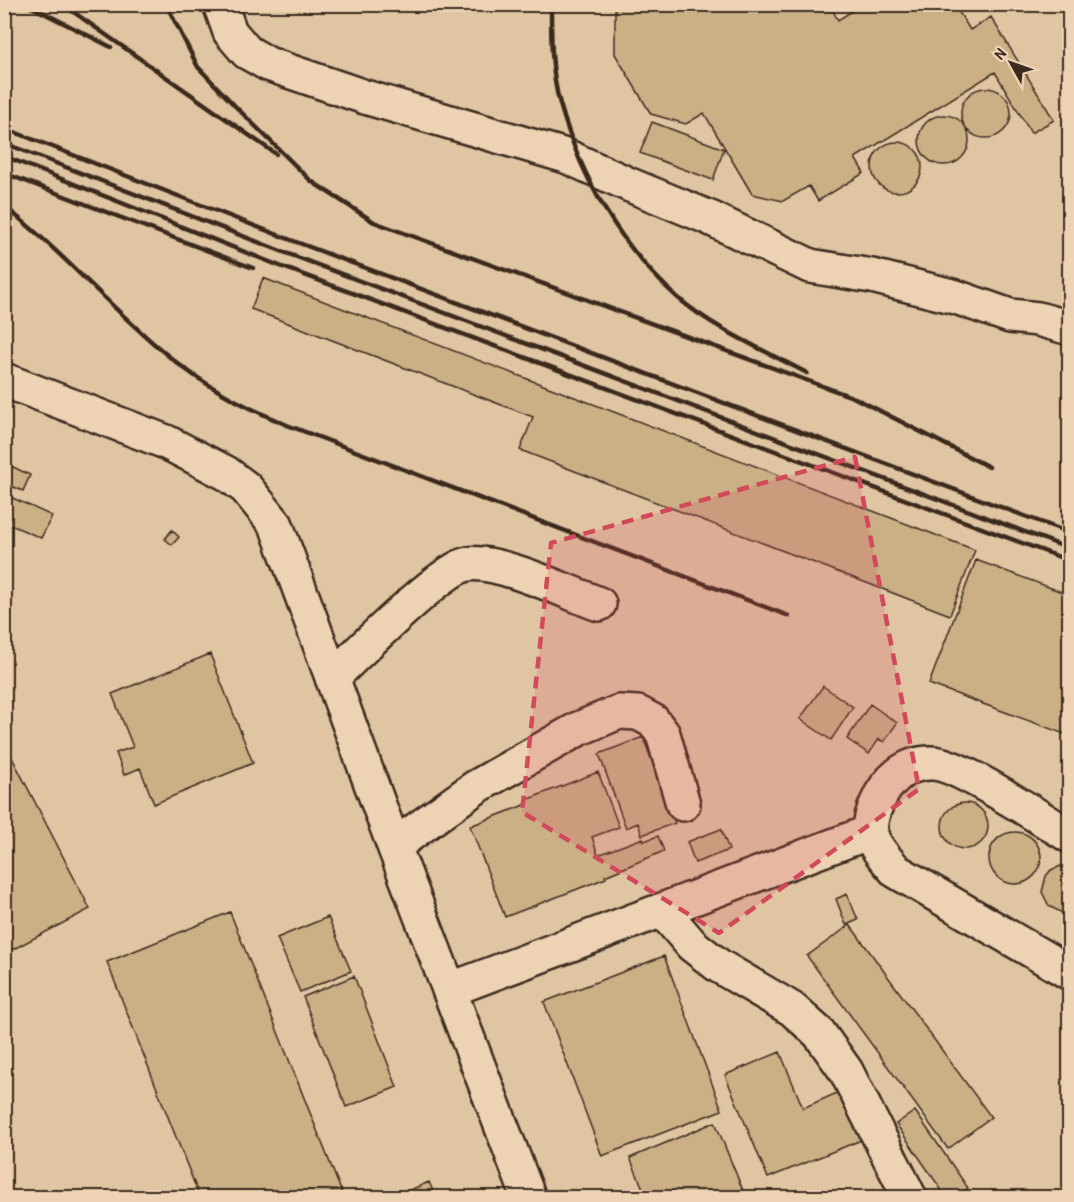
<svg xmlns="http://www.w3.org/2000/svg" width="1074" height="1202" font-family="'Patrick Hand',sans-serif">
<rect width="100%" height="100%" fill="#edd3b4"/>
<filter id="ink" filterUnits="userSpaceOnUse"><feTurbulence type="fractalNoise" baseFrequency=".0167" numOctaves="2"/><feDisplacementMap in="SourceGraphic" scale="12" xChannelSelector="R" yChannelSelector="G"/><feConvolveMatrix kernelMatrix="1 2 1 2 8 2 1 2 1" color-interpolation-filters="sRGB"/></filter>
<g filter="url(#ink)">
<path fill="#e0c5a3" d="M 5,5 L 1069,5 L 1069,1197 L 5,1197 Z"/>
<path fill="#cbb086" stroke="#3b2a1e" stroke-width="1.5" d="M 615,4 L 829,4 L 838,20 L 863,4 L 954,4 L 970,30 L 991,17 L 1054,120 L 1031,133 L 995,72 L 855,158 L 864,173 L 818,201 L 809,186 L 783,201 L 752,194 L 704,113 L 686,124 L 651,114 L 615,54 Z
M961 113a25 25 0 1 1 50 0a25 25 0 1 1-50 0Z
M919 140a25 25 0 1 1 50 0a25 25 0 1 1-50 0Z
M 652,122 L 724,149 L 713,180 L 640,153 Z
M872 167a25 25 0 1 1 50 0a25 25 0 1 1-50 0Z
M 263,278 L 975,550 L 950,615 L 520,450 L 533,417 L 251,309 Z
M 11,466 L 30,475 L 23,491 L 4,483 Z
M 4,494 L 52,516 L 41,538 L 4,522 Z
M 172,530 L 179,537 L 172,545 L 165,539 Z
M 976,560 L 1070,595 L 1070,736 L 929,684 Z
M 210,654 L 253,763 L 154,804 L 140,768 L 124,775 L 116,753 L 133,747 L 112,694 Z
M 823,686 L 853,707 L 831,740 L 800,719 Z
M 870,704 L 897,723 L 884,742 L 879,739 L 869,754 L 847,739 Z
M 643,737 L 675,823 L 642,835 L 638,823 L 626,828 L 599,754 Z
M 4,742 L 90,909 L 4,954 Z
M 598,772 L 619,827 L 592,837 L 598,855 L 643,838 L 644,841 L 658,836 L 664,851 L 605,876 L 606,878 L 505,917 L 470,826 L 527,804 L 526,800 Z
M942 826a23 23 0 1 1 46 0a23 23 0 1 1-46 0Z
M 721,829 L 729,850 L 695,863 L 687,842 Z
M989 858a26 26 0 1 1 52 0a26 26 0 1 1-52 0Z
M 1066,864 L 1070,864 L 1070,913 L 1064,914 L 1049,906 L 1042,892 L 1046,876 L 1051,870 Z
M 847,894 L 858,920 L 846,925 L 836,899 Z
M 230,912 L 344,1198 L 200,1198 L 107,962 Z
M 328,917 L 351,971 L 300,992 L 277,938 Z
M 850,925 L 991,1117 L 948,1149 L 807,956 Z
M 664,956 L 722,1110 L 602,1156 L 544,1002 Z
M 354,976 L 397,1087 L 346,1107 L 303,997 Z
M 780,1052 L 803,1108 L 846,1089 L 866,1138 L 768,1178 L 725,1075 Z
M 915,1111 L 968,1188 L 954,1198 L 947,1198 L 896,1124 Z
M 715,1122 L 746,1198 L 647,1198 L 630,1158 Z
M 429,1182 L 436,1198 L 391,1198 Z"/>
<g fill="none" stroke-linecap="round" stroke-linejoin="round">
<defs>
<path id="minor" d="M 220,4 L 230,32 L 247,52 L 268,64 L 365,97 L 566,156 L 630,185 L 710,218 L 810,266 L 872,276 L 956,297 L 1010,316 L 1038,319 L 1070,328
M 4,380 L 166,442 L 226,473 L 246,488 L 276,525 L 394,846 L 529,1198
M 332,678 C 356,655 442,568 468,564 C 497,559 569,593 599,604
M 1070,836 C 1042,820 959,763 932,763 C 906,762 887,780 877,803 C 862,835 875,846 896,871 L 1070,973
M 394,846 L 476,787 L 578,729 L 619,712 L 638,713 L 653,721 L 663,734 L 683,804
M 662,910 L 692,945 L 719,966 L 792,1009 L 819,1033 L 846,1071 L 910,1198
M 449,990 L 870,832"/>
</defs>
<use href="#minor" stroke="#3b2a1e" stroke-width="38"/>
<use href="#minor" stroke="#edd3b4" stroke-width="33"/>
<path stroke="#3b2a1e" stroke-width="4.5" d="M 24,4 L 40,11 L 111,47
M 62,4 L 276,154
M 166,4 L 198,67 L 236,107 L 311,181 L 374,222 L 855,398 L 989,467
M 551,4 C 551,37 551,73 560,104 C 581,178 620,246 677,297 C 712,328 766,351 807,373
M 4,128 L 291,240 L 1070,533
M 4,143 L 286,253 L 1070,549
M 4,156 L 280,266 L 1070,561
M 4,173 L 253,268
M 4,206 C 62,251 110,308 166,354 C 203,385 243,406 287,425 L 789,616"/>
</g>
</g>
<path fill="#d1495b" fill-opacity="0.2" stroke="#d1495b" stroke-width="4.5" stroke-dasharray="12 8" stroke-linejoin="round" d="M 855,457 L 919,789 L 719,933 L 522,812 L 551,543 Z"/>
<rect width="1074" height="1202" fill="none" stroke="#edd3b4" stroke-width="24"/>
<rect x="12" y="12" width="1050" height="1178" fill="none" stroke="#3b2a1e" stroke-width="2" filter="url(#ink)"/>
<g transform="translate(1011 63) rotate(310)" stroke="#edd3b4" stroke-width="4.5" paint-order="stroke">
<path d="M0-4.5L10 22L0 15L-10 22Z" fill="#3b2a1e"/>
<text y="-9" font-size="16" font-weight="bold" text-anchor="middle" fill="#3b2a1e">N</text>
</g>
</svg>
